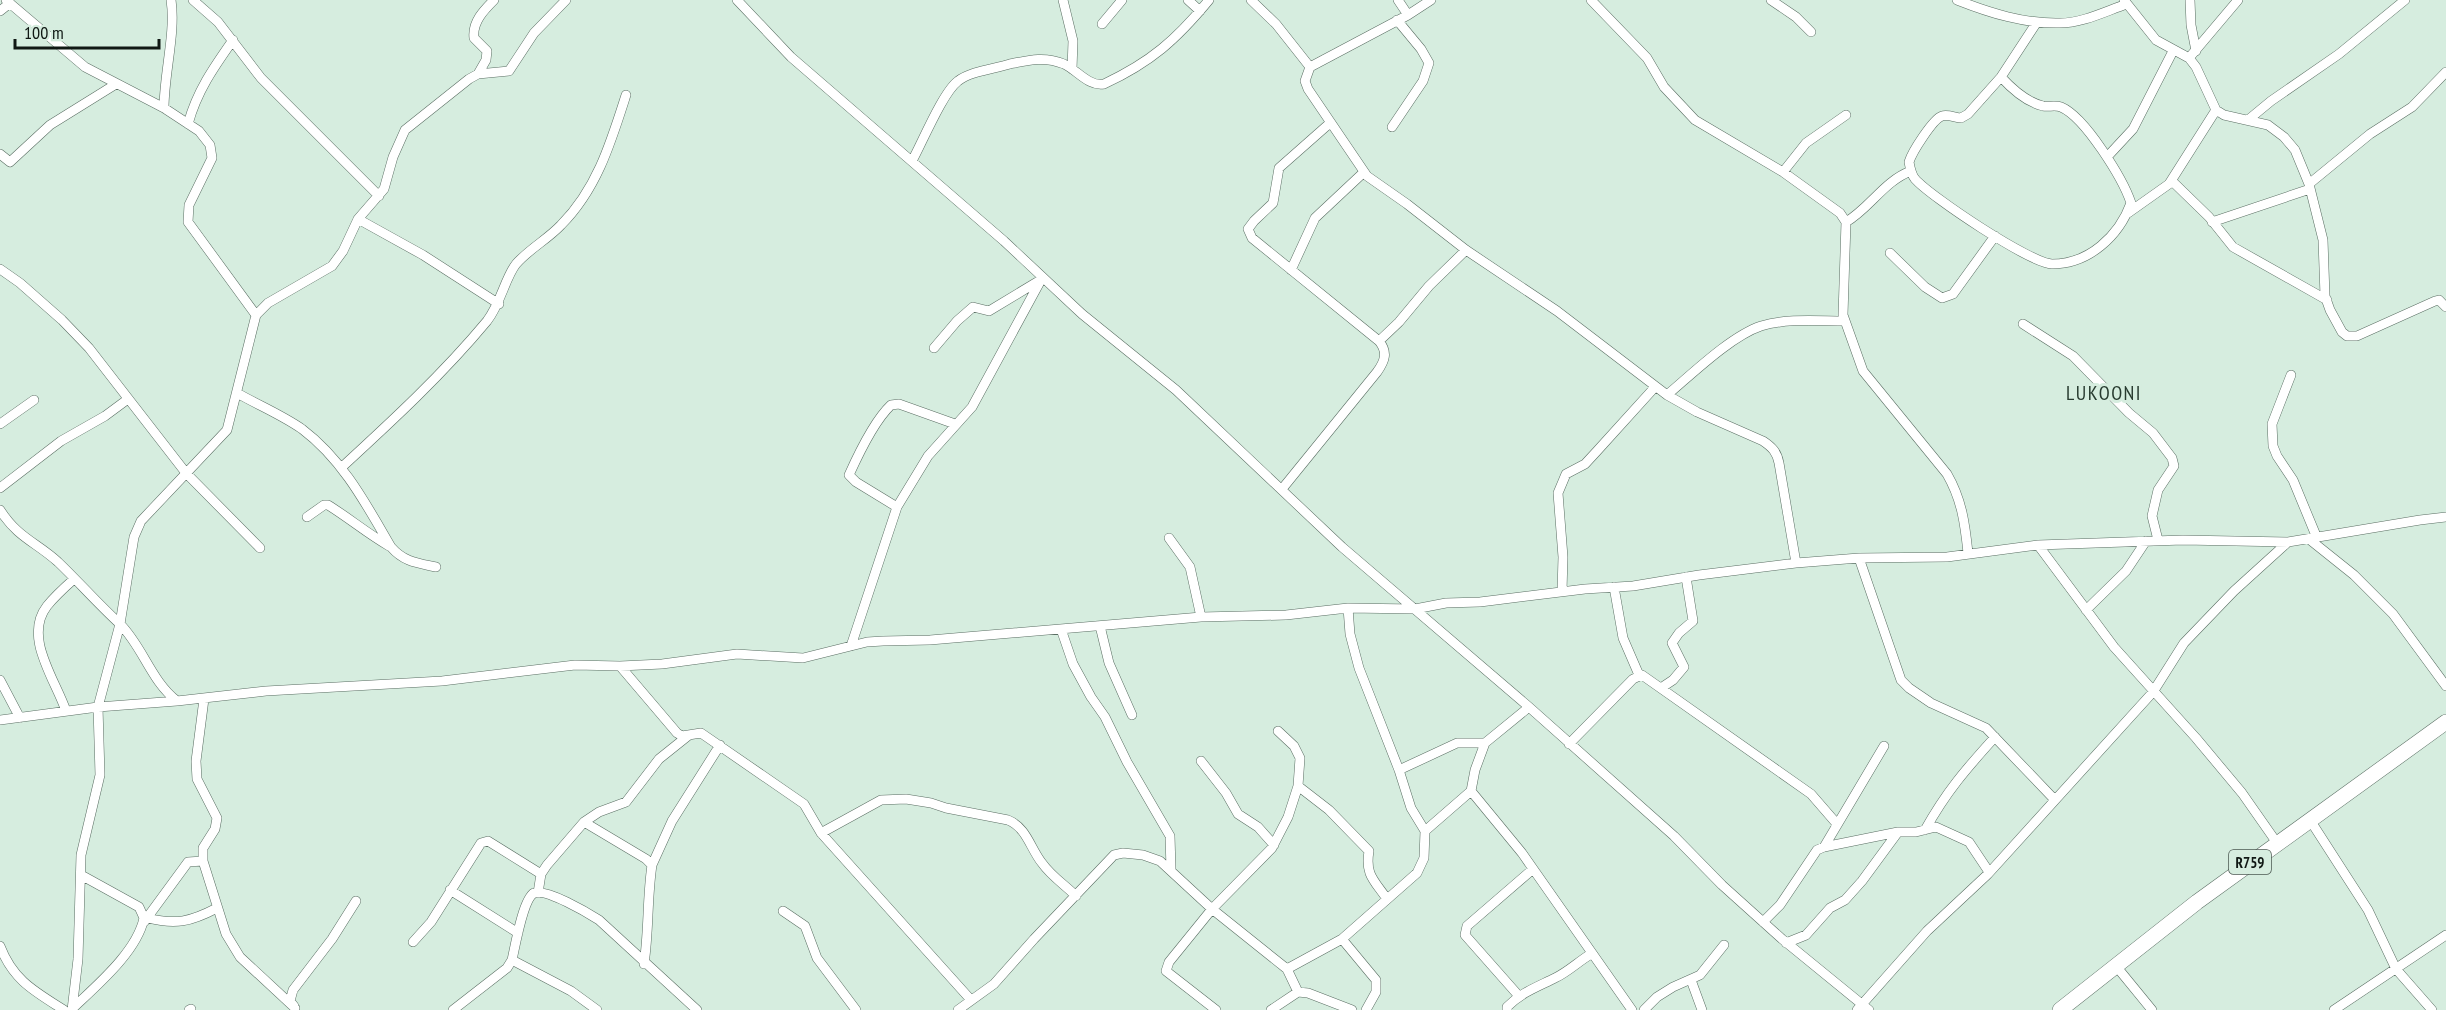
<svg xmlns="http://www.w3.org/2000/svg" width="2446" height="1010" font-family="'PT Sans Narrow',sans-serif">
<rect width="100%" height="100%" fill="#d6eddf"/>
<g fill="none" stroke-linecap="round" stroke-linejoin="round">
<defs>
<path id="street" d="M 6,0 L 85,67 L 164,108 L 199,131 L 210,145 L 212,158 L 189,205 L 188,222 L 256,315
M 193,0 L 218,22 L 261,78 L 379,196
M 737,0 L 791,57 L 1004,241 L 1082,314 L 1176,390 L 1342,547 L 1529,707 L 1674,836 L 1722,885 L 1782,939 L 1869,1010
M 1063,0 L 1073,41 L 1072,69
M 1188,0 L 1200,11
M 1251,0 L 1276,24 L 1310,67 L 1305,81 L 1308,89 L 1367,176 L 1407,204 L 1466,250 L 1557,311 L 1667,395 L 1697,412 L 1763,441 C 1772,447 1777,452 1779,463 L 1796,563
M 1398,0 L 1408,15
M 1591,0 L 1647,58 L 1664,87 L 1695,120 L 1783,172 L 1840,213 L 1846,222 L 1843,315 L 1863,371 L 1947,474 C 1962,500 1965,524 1968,553
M 1771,0 L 1796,17 L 1811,32
M 1957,0 C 1990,13 2025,24 2060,23 C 2083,23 2106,11 2127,4
M 2124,0 L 2156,40 L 2189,58 L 2196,67 L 2216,110 L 2224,115 L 2268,125 L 2284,137 L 2295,150 L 2309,184 L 2323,240 L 2325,296 L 2330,310 L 2342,332 L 2347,336 L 2357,336 L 2435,301 L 2439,300 L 2446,307
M 2190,0 L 2191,25 L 2196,51
M 0,11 L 10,3
M 1102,24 L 1122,0
M 2189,58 L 2238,0
M 1310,67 L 1408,15 L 1431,0
M 478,74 L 486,60 L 487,51 L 474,38 C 472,22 484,10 494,0
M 2001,77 C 2012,89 2026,102 2043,106 C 2048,107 2056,105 2061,107 C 2085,117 2123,179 2131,203 C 2119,236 2089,264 2052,264 C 2030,263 1931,197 1915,179 C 1911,174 1910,168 1909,162 C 1912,152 1933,119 1942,116 C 1948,114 1956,118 1961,118 L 1968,114 L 2001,77 L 2037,22
M 164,108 C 164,74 176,32 171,0
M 2248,120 L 2271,101 L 2339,54 L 2405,0
M 188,124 C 197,91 214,67 233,40
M 1392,127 L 1423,81 L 1429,63 L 1421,49 L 1397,20
M 0,154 L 10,162 L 50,125 L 116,84
M 2107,157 L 2133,129 L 2173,51
M 912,161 C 922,143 943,92 958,81 C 971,71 994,69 1010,64 C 1029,60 1045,56 1064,64 C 1077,70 1089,87 1104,84 C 1151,62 1176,40 1209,0
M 1783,172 L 1806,143 L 1846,115
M 2172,181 L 2209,217 L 2233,247 L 2327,300
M 2309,184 L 2370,134 L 2412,107 L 2446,72
M 2128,213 L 2169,184 L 2216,110
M 358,219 L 423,255 L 499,304
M 1846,222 C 1870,208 1884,181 1911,171
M 2212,222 L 2310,189
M 1890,253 L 1925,287 L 1942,298 L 1953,294 L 1995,236
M 0,269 L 20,283 L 62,320 L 89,348 L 186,473 L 260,548
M 1291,270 L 1315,218 L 1363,173
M 2023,324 L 2073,356 L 2129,413 L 2153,433 L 2172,458 L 2174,466 L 2158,490 L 2152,516 L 2158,540
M 1379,341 L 1399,322 L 1429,286 L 1466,250
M 934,348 L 957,321 L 973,307 L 989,311 L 1037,282
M 2291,375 L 2272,424 L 2273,446 L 2277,456 L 2293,480 L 2317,538
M 237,393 C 258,405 282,415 302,429 C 343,460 366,504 391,547 C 404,562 417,563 436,567
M 1667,395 C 1692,374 1731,336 1761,326 C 1788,318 1817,321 1845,321
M 0,424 L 34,400
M 342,467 C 392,421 443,374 487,321 C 501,303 505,278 516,264 C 529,249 548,239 561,225 C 597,189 611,142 626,95
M 0,488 L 61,441 L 105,416 L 128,399
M 1282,489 L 1377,372 C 1385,361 1388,352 1379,341 L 1252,238 L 1248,229 L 1254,221 L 1273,203 L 1279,168 L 1330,123
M 897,507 L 856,482 L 849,475 C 858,455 875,420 891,405 L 899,404 L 955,424
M 0,510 C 18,538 36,542 58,562 C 79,582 98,604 120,624 C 143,647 151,681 177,701
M 307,517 L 324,505 L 328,505 C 349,518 368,534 389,546
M 1169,538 L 1190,567 L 1201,617
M 2309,539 L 2354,575 L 2393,614 L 2446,686
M 2038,545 L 2114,647 L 2196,738 L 2242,793 L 2277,843
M 1859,558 L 1901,680 L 1909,688 L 1931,703 L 1986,728 L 2054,799
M 1614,587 L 1623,638 L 1639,675
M 1562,591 L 1563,557 L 1558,493 L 1566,474 L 1585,464 L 1597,451 L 1655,387
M 2086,610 L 2126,571 L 2146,541
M 1100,626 L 1109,663 L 1132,715
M 1061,629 L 1073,664 L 1091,697 L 1105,717 L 1127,762 L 1170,836 L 1171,869
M 851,646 L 897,507 L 928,456 L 972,407 L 1042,278
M 620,666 L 677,733 L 682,736 L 701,733 L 804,804 L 821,833 L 971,1000
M 0,680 L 20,718
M 1661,688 L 1673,680 L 1684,667 L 1672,643 L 1679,633 L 1693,621 L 1686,577
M 204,699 L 196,761 L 197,779 L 217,818 L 215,829 L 203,848 L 203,861 L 226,934 L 240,957 L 295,1008
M 1529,707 L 1485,743 L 1475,770 L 1471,791 L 1522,853 L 1632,1010
M 66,711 C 55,679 23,637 47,606 C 55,596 65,587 74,579
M 0,720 L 98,707 L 177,701 L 266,691 L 442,681 L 575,665 L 620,666 L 662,664 L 737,654 L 803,658 L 867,642 L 883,641 L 930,640 L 1201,617 L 1286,615 L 1348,608 L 1415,609 L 1446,603 L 1480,602 L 1585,589 L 1633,586 L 1699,575 L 1796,563 L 1859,558 L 1947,557 L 2038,545 L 2183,540 L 2288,542 L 2420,520 L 2446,517
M 1569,744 L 1633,679 L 1642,675 L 1811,794 L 1837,824
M 1201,761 L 1226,793 L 1238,814 L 1258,827 L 1274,845
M 1399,770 L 1457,743 L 1485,743
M 1298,786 L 1329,810 L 1369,851 C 1365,875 1374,880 1387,899
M 2310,820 L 2368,910 L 2396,969 L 2432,1010
M 584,822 L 646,859 L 652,865 C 647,898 649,931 644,964
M 1925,830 C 1946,792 1966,769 1995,737
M 1425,831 L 1471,791
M 821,833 L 881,800 L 906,799 L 931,803 L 946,808 L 1008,820 C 1027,828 1030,848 1042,863 C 1051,876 1065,885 1076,896
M 1824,847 L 1884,746
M 652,865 L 672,821 L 720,745
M 450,890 L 518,933
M 538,893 L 541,874 L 547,865 L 584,822 L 599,812 L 626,802 L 659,759 L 689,735
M 783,911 L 805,926 L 817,958 L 856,1010
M 147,918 C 176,925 190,922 217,908
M 144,922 L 188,862 L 203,861
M 1763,922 L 1780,905 L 1817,850 L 1824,847 L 1898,832 L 1916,832 L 1936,827 L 1969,842 L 1989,872
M 1342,939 L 1376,980 L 1376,992 L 1366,1010
M 413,942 L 431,922 L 481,843 L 488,841 L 541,874
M 1786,943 L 1806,935 L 1830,908 L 1845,900 L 1862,881 L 1898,832
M 0,946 C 13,980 34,991 64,1010
M 512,960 L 571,991 L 597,1010
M 2116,966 L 2152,1010
M 1287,969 L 1342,939 L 1417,873 L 1424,858 L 1425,831 L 1411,808 L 1399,770 L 1359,668 L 1350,634 L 1348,608
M 1691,980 L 1702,1010
M 1518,995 L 1465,935 L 1467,926 L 1533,869
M 294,1006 L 290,1001 L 293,990 L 332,939 L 356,901
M 72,1009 C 96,986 137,952 144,918 L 139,907 L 81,875
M 72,1010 L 78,959 L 81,855 L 100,775 L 98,707 L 120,624 L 134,537 L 141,521 L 227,430 L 256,315 L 268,303 L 332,266 L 343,251 L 358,219 L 384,189 L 393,157 L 405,130 L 469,79 L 478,74 L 509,71 L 534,33 L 566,0
M 189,1010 L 191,1009
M 453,1010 L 507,968 L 512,960 C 515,947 523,899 534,893 C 546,888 588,913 599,920 L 697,1010
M 958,1010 L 994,984 L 1034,939 L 1114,855 L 1123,853 L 1143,855 L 1160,861 L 1212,909 L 1287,969 L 1298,992
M 1216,1010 L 1166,971 L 1169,962 L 1212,909 L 1272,848 L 1288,817 L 1298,786 L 1300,758 L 1294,746 L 1278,731
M 1271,1010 L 1298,992 L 1308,993 L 1352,1010
M 1507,1010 L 1507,1007 C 1522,992 1537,987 1555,978 C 1568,972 1579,961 1591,954
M 1644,1010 L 1657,997 L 1673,987 L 1700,975 L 1724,945
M 1857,1010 L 1927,931 L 1988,874 L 2153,692 L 2184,643 L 2234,591 L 2288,542
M 2334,1010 L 2446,935"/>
<path id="primary" d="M 2060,1010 L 2197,902 L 2446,722"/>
</defs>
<use href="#street" stroke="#5a6e63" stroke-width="10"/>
<use href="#primary" stroke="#5a6e63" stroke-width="16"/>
<use href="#street" stroke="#fff" stroke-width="9"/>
<use href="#primary" stroke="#fff" stroke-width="15"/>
</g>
<g text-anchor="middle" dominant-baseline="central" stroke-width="6" stroke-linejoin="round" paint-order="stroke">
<rect fill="#d6eddf" stroke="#4b5851" stroke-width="1.5" x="2229" y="850" width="42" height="24" rx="4.5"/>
<g font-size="15" font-weight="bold" fill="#101814">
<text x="2250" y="862">R759</text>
</g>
<g font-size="20" letter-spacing="1.5" fill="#283b30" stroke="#d6eddf">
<text x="2104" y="393">LUKOONI</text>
</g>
</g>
<path d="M15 39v9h144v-9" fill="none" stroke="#101814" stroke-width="3"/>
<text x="24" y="39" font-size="18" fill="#101814" stroke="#d6eddf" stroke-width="4.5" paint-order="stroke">100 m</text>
</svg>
